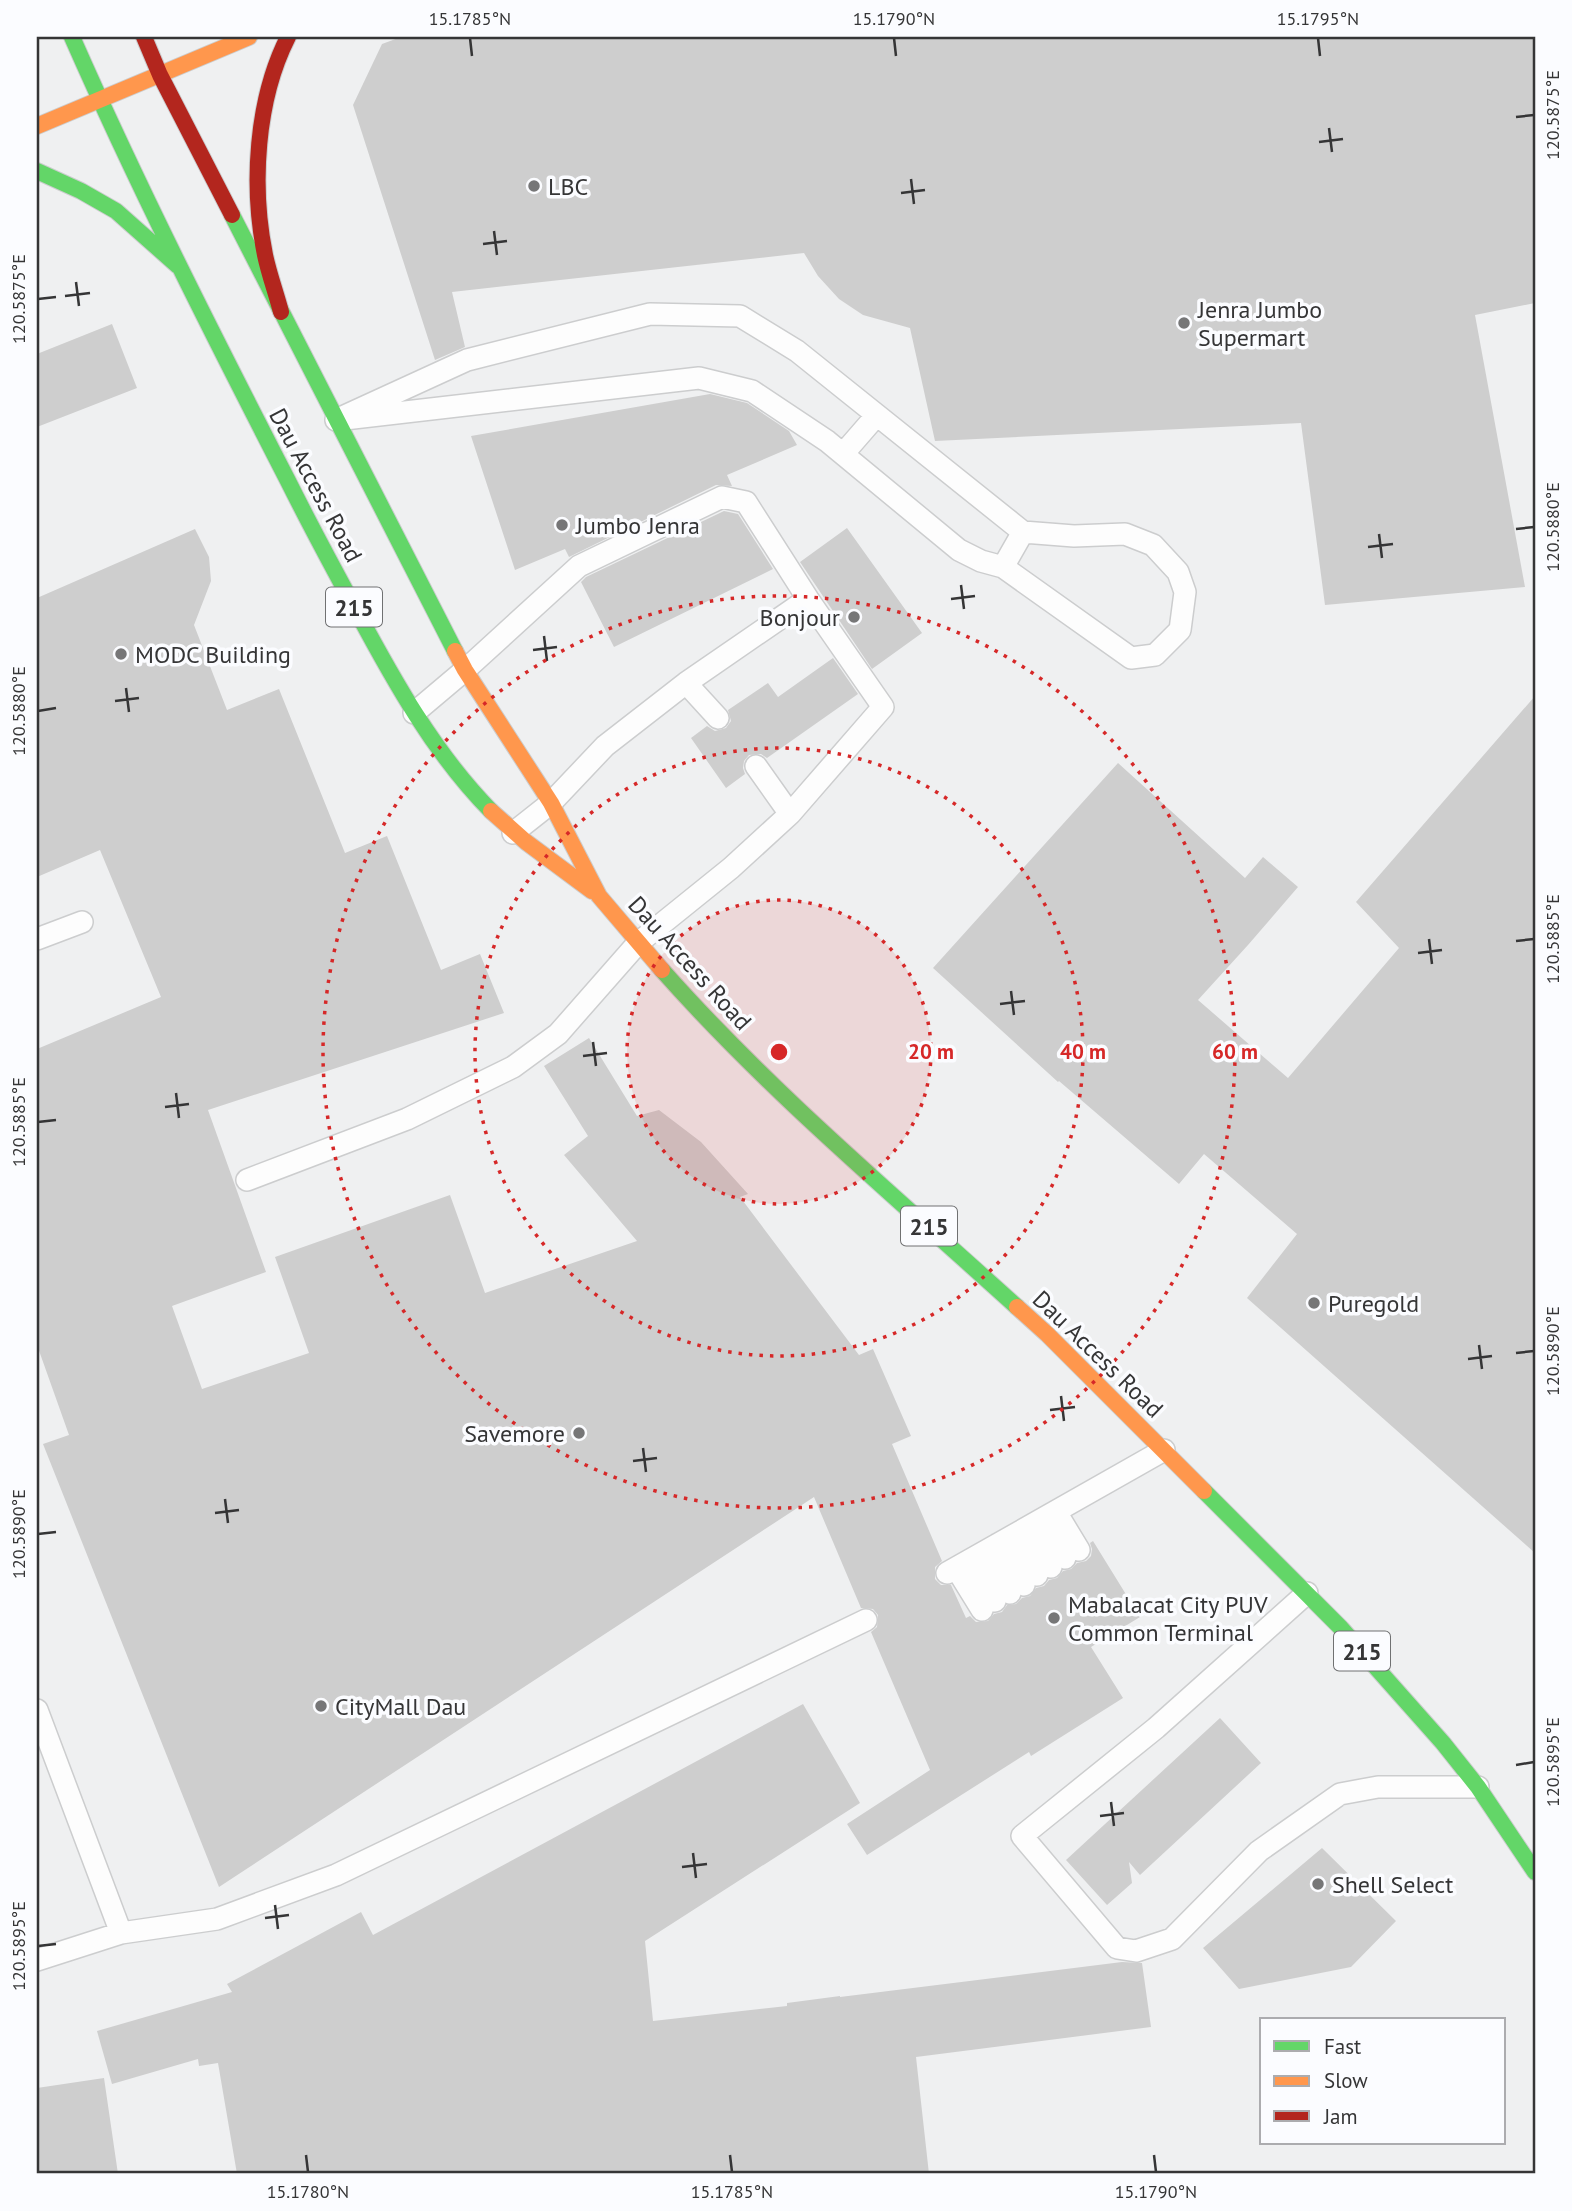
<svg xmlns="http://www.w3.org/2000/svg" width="1572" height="2211" font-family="'PT Sans',sans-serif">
<rect width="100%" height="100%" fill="#eff0f1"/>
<path fill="#cecece" d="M 401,37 L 1535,37 L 1535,303 L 1475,315 L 1525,587 L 1325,605 L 1301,423 L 935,441 L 910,328 L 863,315 L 839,299 L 818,276 L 804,253 L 452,292 L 465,347 L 435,360 L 353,105 L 382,44 Z
M 112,324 L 137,388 L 37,427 L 37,354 Z
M 710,394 L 747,403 L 789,431 L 797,445 L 727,475 L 732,486 L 716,485 L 569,557 L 565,549 L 515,570 L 471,436 Z
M 724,511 L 738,514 L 773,569 L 614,647 L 581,582 L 586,577 Z
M 847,528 L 922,633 L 872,669 L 800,562 Z
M 195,529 L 209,557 L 211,581 L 194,625 L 227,710 L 279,689 L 345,853 L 387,836 L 441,970 L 480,954 L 504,1013 L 208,1110 L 266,1272 L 172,1306 L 202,1389 L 309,1353 L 275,1257 L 450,1195 L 485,1293 L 637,1241 L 564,1155 L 588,1136 L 544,1066 L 589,1038 L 637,1116 L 659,1110 L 701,1142 L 748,1194 L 740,1197 L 859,1355 L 873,1349 L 911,1436 L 892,1444 L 942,1561 L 935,1567 L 935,1579 L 941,1585 L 951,1585 L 966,1618 L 970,1616 L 976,1622 L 988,1621 L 994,1614 L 1002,1612 L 1007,1605 L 1016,1604 L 1022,1598 L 1030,1596 L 1036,1588 L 1044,1586 L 1049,1580 L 1057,1578 L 1063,1571 L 1071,1569 L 1077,1563 L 1086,1561 L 1091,1556 L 1092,1549 L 1090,1543 L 1093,1541 L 1140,1617 L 1091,1647 L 1123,1698 L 1031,1756 L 1029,1752 L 867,1855 L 847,1824 L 930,1770 L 871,1632 L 877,1627 L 878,1615 L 873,1609 L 861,1608 L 814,1497 L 219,1887 L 43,1444 L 69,1435 L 37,1345 L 37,1049 L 161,997 L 100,850 L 37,877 L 37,598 Z
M 833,658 L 858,694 L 767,758 L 761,754 L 749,755 L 744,761 L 743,768 L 745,774 L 726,788 L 691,738 L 707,726 L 715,731 L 726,728 L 731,721 L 728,710 L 768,683 L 778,697 Z
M 1535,696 L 1535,1553 L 1247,1298 L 1297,1234 L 1204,1154 L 1179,1184 L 1059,1081 L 1058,1082 L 933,968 L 1118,763 L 1245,878 L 1263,857 L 1298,887 L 1248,945 L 1198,1000 L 1288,1078 L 1399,948 L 1356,902 Z
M 803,1704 L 860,1803 L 645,1941 L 653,2021 L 787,2006 L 787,2003 L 840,1996 L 840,1997 L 1122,1962 L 1142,1963 L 1151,2027 L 916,2057 L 929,2174 L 237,2174 L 218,2063 L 199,2066 L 198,2059 L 112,2084 L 97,2031 L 232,1992 L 227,1984 L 361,1912 L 373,1935 Z
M 1220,1718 L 1261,1763 L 1140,1875 L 1129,1862 L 1132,1883 L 1107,1905 L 1066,1860 Z
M 1322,1848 L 1396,1921 L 1351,1967 L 1239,1989 L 1203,1948 Z
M 104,2078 L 118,2174 L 37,2174 L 37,2088 Z"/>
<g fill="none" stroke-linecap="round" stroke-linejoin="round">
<defs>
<path id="lane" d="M 650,314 L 740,316 L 797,351 L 1023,532 L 1074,536 L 1125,534 L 1153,545 L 1178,572 L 1185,592 L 1180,630 L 1155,655 L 1131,658 L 1003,567 L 981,561 L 959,550 L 827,441 L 752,391 L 699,378 L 336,420 L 467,360 Z
M 843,454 L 876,416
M 1003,567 L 1023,532
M 686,683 L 808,599
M 414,713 L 465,670 L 579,566 L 722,497 L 746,502 L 808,599 L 883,707 L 790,814
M 513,833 L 551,803 L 605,746 L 686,683 L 718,718
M 37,939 L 82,922
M 247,1180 L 407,1119 L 513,1067 L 558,1034 L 638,943 L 731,868 L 790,814 L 756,766
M 1056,1512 L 1079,1550
M 1041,1520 L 1065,1558
M 1027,1528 L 1051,1567
M 1013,1536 L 1037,1575
M 998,1544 L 1024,1585
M 985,1552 L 1010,1593
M 971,1560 L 995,1601
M 956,1568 L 982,1610
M 947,1573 L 1164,1450
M 1307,1593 L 1156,1728 L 1022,1836 L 1117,1948 L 1136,1951 L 1172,1939 L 1259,1851 L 1340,1794 L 1378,1787 L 1478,1787
M 37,1710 L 121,1933
M 37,1960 L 121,1933 L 217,1919 L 336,1875 L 866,1620"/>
<path id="fast" d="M 72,37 C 138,187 212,333 287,479 C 309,523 332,566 356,610 C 394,681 434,753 491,811
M 37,171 L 81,191 L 116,211 L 178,266
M 232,215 L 455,651
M 662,970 C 770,1092 897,1198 1017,1307
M 1204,1491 L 1341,1628 L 1443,1743 L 1478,1787 L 1535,1872"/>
<path id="slow" d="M 37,126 L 249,37
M 455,651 L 465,670 L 551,803 L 599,896 L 662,970
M 491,811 L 526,842 L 592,891
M 1017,1307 L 1047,1334 L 1204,1491"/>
<path id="jam" d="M 144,37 L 160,75 L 232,215
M 281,312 C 276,293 269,274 265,255 C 251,186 256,100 288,37"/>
</defs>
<use href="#lane" stroke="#cccdce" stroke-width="24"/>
<use href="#fast" stroke="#cccdce" stroke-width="18"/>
<use href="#slow" stroke="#cccdce" stroke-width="18"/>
<use href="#jam" stroke="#cccdce" stroke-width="18"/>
<use href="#lane" stroke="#fdfdfd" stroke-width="21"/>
<use href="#fast" stroke="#63d668" stroke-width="16"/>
<use href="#slow" stroke="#ff974d" stroke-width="16"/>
<use href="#jam" stroke="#b3261e" stroke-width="16"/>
</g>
<path fill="none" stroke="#353536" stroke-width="2.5" d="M 470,38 L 472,56M 894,38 L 896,56M 1318,38 L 1320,56M 1516,117 L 1534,115M 1329,128 L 1332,152M 1319,142 L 1343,139M 911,179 L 914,204M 901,193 L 925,190M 494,231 L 497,255M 483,244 L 507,241M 76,282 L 79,306M 65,296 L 90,293M 38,299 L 56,297M 1516,529 L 1534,527M 1379,534 L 1382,558M 1368,547 L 1393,544M 961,585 L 964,609M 951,599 L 975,596M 544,636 L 547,661M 533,650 L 557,647M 126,688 L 129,712M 115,701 L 139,698M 38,711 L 56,708M 1429,939 L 1432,964M 1516,941 L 1534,939M 1418,953 L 1442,950M 1011,991 L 1014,1015M 1000,1004 L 1025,1001M 593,1042 L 596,1066M 583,1056 L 607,1053M 176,1093 L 179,1118M 165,1107 L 189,1104M 38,1122 L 56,1120M 1479,1345 L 1482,1369M 1516,1353 L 1534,1351M 1468,1359 L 1492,1356M 1061,1396 L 1064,1421M 1050,1410 L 1075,1407M 643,1448 L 646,1472M 633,1461 L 657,1458M 225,1499 L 228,1523M 215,1513 L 239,1510M 38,1534 L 56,1532M 1516,1765 L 1534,1762M 1111,1802 L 1114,1826M 1100,1816 L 1124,1813M 693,1853 L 696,1878M 682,1867 L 707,1864M 275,1905 L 278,1929M 265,1918 L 289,1915M 38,1946 L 56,1944M 306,2155 L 308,2172M 730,2155 L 732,2172M 1154,2155 L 1156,2172"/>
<circle cx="779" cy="1052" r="152" fill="#d62828" fill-opacity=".12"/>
<g fill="none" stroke="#d62828" stroke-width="3.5" stroke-dasharray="3.5 7">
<circle cx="779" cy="1052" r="152"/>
<circle cx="779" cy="1052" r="304"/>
<circle cx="779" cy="1052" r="456"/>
</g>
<g fill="#767677" stroke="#fbfcff" stroke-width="2.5">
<circle cx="534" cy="186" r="7"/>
<circle cx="1184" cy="323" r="7"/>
<circle cx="562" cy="525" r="7"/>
<circle cx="854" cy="617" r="7"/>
<circle cx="121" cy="654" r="7"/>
<circle cx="1314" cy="1303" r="7"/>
<circle cx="579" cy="1433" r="7"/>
<circle cx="1054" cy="1618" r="7"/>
<circle cx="321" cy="1706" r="7"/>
<circle cx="1318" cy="1884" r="7"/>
</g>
<g text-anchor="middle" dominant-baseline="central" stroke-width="7" stroke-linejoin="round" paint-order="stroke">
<g fill="#fbfcff" stroke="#707172" stroke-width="2">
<rect x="326" y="587.5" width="56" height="39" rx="5"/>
<rect x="901" y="1206.5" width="56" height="39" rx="5"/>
<rect x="1334" y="1631.5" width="56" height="39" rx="5"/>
</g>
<g font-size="23" font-weight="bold" fill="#353536">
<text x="354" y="607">215</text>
<text x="929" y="1226">215</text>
<text x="1362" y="1651">215</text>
</g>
<g font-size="24" fill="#353536" stroke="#fbfcff" text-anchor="start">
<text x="548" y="186">LBC</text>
<text x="1198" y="309">Jenra Jumbo<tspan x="1198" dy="28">Supermart</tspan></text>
<text x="576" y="525">Jumbo Jenra</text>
<text x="840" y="617" text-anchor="end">Bonjour</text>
<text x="135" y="654">MODC Building</text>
<text x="1328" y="1303">Puregold</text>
<text x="565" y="1433" text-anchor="end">Savemore</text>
<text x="1068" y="1604">Mabalacat City PUV<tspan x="1068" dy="28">Common Terminal</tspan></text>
<text x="335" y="1706">CityMall Dau</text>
<text x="1332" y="1884">Shell Select</text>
</g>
<g font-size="24" fill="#353536" stroke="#fbfcff">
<text transform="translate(316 485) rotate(62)">Dau Access Road</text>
<text transform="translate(690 963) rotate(48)">Dau Access Road</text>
<text transform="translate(1098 1354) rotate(44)">Dau Access Road</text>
</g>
</g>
<circle cx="779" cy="1052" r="10" fill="#d62828" stroke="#fbfcff" stroke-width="3.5"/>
<g font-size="21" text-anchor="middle" font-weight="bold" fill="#d62828" stroke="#fbfcff" stroke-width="7" stroke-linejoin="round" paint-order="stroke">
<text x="931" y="1059">20 m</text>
<text x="1083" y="1059">40 m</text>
<text x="1235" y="1059">60 m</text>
</g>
<rect width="1572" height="2211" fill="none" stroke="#fbfcff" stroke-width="77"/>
<rect x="1260" y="2018" width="245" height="126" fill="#fbfcff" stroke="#acacaf" stroke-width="2"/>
<rect x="1274" y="2041" width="35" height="10" fill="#63d668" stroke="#acacaf" stroke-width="2"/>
<text x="1324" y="2054" font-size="21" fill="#353536">Fast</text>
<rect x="1274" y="2076" width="35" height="10" fill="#ff974d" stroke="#acacaf" stroke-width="2"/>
<text x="1324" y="2088" font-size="21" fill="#353536">Slow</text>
<rect x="1274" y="2111" width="35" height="10" fill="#b3261e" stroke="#acacaf" stroke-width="2"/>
<text x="1324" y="2124" font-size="21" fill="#353536">Jam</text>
<rect x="38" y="38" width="1496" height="2134" fill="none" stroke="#353536" stroke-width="2.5"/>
<g font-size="18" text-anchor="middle" fill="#353536">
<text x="470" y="25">15.1785°N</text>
<text x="894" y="25">15.1790°N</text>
<text x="1318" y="25">15.1795°N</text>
<text transform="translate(1553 115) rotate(-90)" y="6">120.5875°E</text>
<text transform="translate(19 299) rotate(-90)" y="6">120.5875°E</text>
<text transform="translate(1553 527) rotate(-90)" y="6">120.5880°E</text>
<text transform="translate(19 711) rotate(-90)" y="6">120.5880°E</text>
<text transform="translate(1553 939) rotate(-90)" y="6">120.5885°E</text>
<text transform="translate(19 1122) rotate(-90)" y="6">120.5885°E</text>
<text transform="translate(1553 1351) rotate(-90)" y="6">120.5890°E</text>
<text transform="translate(19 1534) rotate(-90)" y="6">120.5890°E</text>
<text transform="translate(1553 1762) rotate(-90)" y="6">120.5895°E</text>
<text transform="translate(19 1946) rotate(-90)" y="6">120.5895°E</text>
<text x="308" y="2198">15.1780°N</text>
<text x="732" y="2198">15.1785°N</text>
<text x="1156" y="2198">15.1790°N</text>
</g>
</svg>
